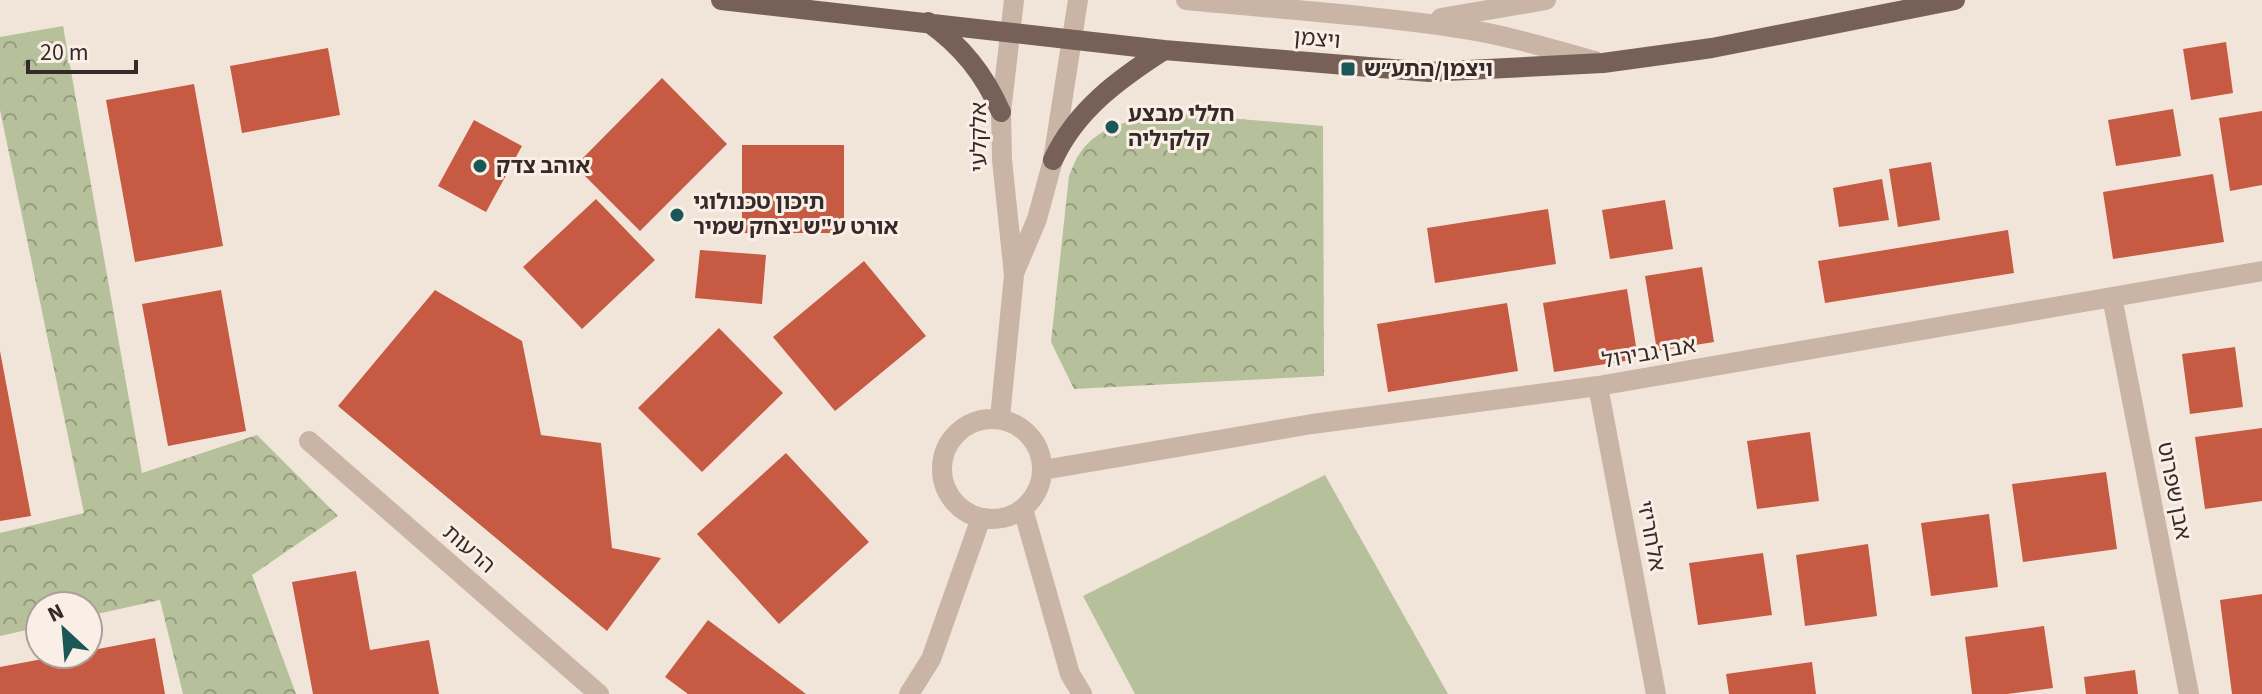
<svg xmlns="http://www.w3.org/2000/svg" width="2262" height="694" font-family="'Source Sans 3','Noto Sans Hebrew',sans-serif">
<defs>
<pattern id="park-crowns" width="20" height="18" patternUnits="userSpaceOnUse" patternTransform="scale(2)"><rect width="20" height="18" fill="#b6c09a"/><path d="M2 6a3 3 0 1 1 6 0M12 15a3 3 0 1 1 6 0" fill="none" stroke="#959c7e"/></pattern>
</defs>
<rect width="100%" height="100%" fill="#f1e5da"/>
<path fill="#b6c09a" d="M 1325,475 L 1448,694 L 1135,694 L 1083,596 Z"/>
<path fill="url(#park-crowns)" d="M 63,26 L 142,473 L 257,435 L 338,516 L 252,575 L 296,694 L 183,694 L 160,600 L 88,616 L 88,606 L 40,606 L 40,627 L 0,636 L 0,533 L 84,513 L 0,110 L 0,37 Z
M 1169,113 L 1323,126 L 1324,376 L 1074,389 L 1051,342 L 1069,176 C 1072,169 1075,160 1080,153 C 1098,125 1138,118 1169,113 Z"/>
<path fill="#c65a43" d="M 2226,42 L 2233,93 L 2191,100 L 2183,49 Z
M 328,48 L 340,115 L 242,133 L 230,66 Z
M 662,78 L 727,144 L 640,231 L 575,166 Z
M 194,84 L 223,246 L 135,262 L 106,100 Z
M 2173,109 L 2181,156 L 2116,166 L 2108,120 Z
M 2262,111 L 2262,185 L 2230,191 L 2219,118 Z
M 474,120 L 522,146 L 486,212 L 438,186 Z
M 742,145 L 844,145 L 844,233 L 742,233 Z
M 1931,162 L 1940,220 L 1898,227 L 1889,169 Z
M 2213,174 L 2224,242 L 2113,259 L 2103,192 Z
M 1882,179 L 1889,220 L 1839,227 L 1833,188 Z
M 596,199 L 655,260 L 582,329 L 523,267 Z
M 1665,200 L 1673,249 L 1610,259 L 1602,210 Z
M 1548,209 L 1556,264 L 1435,283 L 1427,228 Z
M 2008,230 L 2014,273 L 1825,303 L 1818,261 Z
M 700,250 L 766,255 L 762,304 L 695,298 Z
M 864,261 L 926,336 L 835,411 L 773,337 Z
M 1702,267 L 1714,342 L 1657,351 L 1645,276 Z
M 1627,289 L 1638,359 L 1554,372 L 1543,303 Z
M 221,290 L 246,431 L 168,446 L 142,304 Z
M 435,290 L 522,341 L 541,435 L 601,443 L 612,548 L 661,558 L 607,631 L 338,406 Z
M 1507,303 L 1518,371 L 1388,392 L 1377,324 Z
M 719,328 L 783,393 L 702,472 L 638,408 Z
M 2235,347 L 2243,407 L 2190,414 L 2182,354 Z
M 0,351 L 31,516 L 0,521 Z
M 2262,428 L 2262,501 L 2205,509 L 2195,437 Z
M 1810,432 L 1819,501 L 1757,509 L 1747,441 Z
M 786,453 L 869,542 L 779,624 L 697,534 Z
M 2106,472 L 2117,549 L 2023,562 L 2012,484 Z
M 1989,514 L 1998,587 L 1931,596 L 1921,523 Z
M 1868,544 L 1877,616 L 1805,626 L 1796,555 Z
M 1763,553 L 1772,615 L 1698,625 L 1689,563 Z
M 356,571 L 370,650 L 429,640 L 439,694 L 313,694 L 292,582 Z
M 2262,594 L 2262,694 L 2232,694 L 2220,600 Z
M 708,620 L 806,694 L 688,694 L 665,677 Z
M 2044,626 L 2053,688 L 2007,694 L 1972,694 L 1965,637 Z
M 155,638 L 165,694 L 0,694 L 0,667 L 69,654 L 88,654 L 88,651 Z
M 1812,662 L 1816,694 L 1729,694 L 1726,674 Z
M 2135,670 L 2138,694 L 2086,694 L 2084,677 Z"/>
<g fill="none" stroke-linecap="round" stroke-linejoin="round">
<path stroke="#c9b4a6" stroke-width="20" d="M 1186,0 C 1279,9 1373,15 1465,29 C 1509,36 1552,49 1595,61
M 1441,18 L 1546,0
M 1015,271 L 1037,219 L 1053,160 L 1078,0
M 2112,297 L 2189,694
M 1598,386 L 1656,694
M 1000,418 L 1014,275 L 1002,160 L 1001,112 L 1014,0
M942 469a50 50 0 1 1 100 0a50 50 0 1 1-100 0Z
M 309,441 L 599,694
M 1043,470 L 1312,424 L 1598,386 L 2262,271
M 1023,509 L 1070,674 L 1082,694
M 909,694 L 931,659 L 981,518"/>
<path stroke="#776058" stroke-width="20" d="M 721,0 L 1164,50 L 1429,72 L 1603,63 L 1712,48 L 1955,0
M 928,22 C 962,46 984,74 1001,112
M 1053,160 C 1076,110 1119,79 1164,50"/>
</g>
<g fill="#1c5757" stroke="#f9efe6" stroke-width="3">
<rect x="1340" y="61" width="16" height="16" rx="4"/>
<circle cx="1112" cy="127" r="8"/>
<circle cx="480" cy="166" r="8"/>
<circle cx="677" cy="215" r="8"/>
</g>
<g text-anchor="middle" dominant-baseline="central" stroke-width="6" stroke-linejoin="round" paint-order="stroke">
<g font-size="22" fill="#352a27" stroke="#f9efe6">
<text transform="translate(1317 39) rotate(5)">ויצמן</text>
<text transform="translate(979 137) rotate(-90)">אלקלעי</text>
<text transform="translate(1649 353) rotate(-10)">אבן גבירול</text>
<text transform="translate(2174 491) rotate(79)">אבן שפרוט</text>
<text transform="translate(1651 536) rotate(79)">אלחריזי</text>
<text transform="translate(469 549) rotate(41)">הרעות</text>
</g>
<g font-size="22" font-weight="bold" fill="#352a27" stroke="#f9efe6" text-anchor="start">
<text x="1364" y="69">ויצמן/התע״ש</text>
<text x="1128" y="114">חללי מבצע<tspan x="1128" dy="25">קלקיליה</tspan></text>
<text x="496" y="166">אוהב צדק</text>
<text x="693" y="202">תיכון טכנולוגי<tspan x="693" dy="25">אורט ע"ש יצחק שמיר</tspan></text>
</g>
</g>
<g transform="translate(64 630) rotate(334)"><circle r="38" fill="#f9efe6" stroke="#aba09a" stroke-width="2"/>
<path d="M0-6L14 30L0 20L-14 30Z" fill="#1c5757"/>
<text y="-12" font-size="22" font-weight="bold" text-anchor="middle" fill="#352a27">N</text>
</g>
<path d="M28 60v12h108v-12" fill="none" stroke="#352a27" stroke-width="4"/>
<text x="40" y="60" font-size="24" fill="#352a27" stroke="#f9efe6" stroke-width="6" paint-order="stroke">20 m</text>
</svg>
